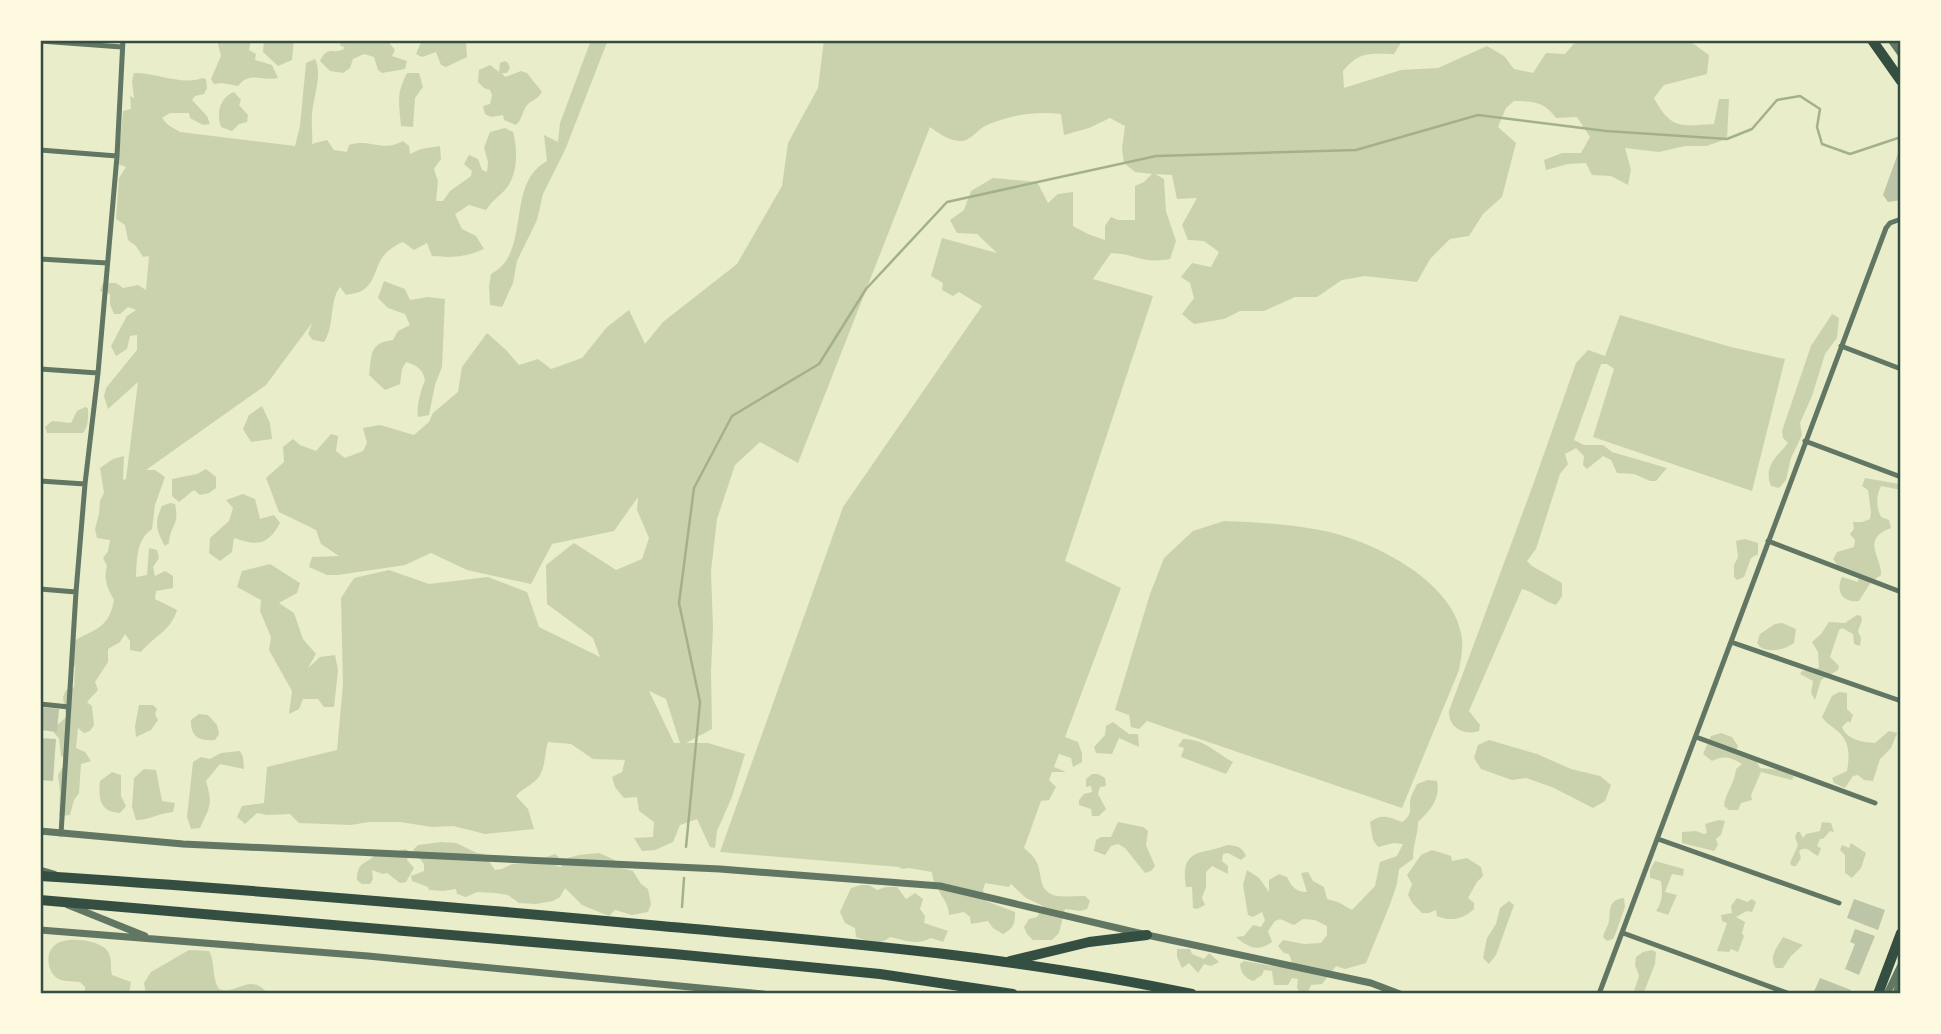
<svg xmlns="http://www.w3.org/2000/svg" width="1941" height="1034" font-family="'Asap Condensed',sans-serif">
<rect width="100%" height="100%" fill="#e9edc9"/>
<path fill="#cad2ad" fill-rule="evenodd" d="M 217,40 L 251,40 L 249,50 L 256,54 L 255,60 L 272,65 L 278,78 C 263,82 250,70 238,86 L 222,83 L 214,84 L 211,79 L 221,56 Z
M 264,40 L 294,40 L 292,60 L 278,66 L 263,52 Z
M 340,40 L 370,42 L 387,40 L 395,50 L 392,56 L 407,61 L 405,69 L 382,73 L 378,70 L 374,57 L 364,54 L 353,59 L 350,68 L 343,73 L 330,71 L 320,61 C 328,44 335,56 345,48 L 340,45 Z
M 422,40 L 466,40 L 467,57 L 446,67 L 441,65 L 436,52 L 422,57 L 416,54 Z
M 591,40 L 608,40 L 565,150 L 543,194 L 537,220 L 517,261 L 513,283 L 502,307 L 490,305 L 489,286 L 491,274 C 533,252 504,185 547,161 L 544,135 L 558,142 L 560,123 Z
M 824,40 L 1402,41 L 1394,54 C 1369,54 1360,51 1343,71 L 1344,88 L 1401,70 L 1438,68 L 1487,46 L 1504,56 L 1514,69 L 1533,73 L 1546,53 L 1565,54 L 1577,40 L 1688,40 L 1709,55 L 1707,74 L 1664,85 L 1654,98 C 1671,130 1681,126 1714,124 L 1719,99 L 1729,99 L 1727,139 L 1706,146 L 1685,146 L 1659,152 L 1625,148 L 1631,170 L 1628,185 L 1611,176 L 1592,175 L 1586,163 L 1568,164 L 1546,170 L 1544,160 L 1562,153 L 1581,153 L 1590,137 L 1577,117 L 1556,118 C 1545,102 1533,101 1514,101 L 1506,108 L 1498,127 L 1516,143 L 1502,197 L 1483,214 L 1469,236 L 1450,239 L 1430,259 L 1417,282 L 1365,276 L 1342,280 L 1317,297 L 1295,297 L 1264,311 L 1240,311 L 1224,319 L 1194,324 L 1182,314 L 1194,298 L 1190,283 L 1181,277 L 1192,263 L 1211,267 L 1219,252 L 1204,241 L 1188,240 L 1182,225 L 1197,198 L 1177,199 L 1172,175 L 1155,174 L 1164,179 L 1166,211 L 1176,241 L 1170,259 C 1142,264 1136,254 1111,253 L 1093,279 L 1153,296 L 1065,561 L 1121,588 L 1065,737 L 1078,742 L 1082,753 L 1082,762 L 1073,767 L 1071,758 L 1059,754 L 1054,767 L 1066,772 L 1052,772 L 1049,780 L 1056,787 L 1049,800 L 1041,801 L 1024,848 C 1030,853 1035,857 1038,865 C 1042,878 1039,892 1057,896 C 1065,897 1076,896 1085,896 L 1090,901 L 1087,909 L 1081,911 L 1065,909 L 1059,933 L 1052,940 L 1033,940 L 1027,934 L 1024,927 L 1029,919 L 1037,917 L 1043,906 L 1026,898 L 1011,884 L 1009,887 L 985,883 L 983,890 L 986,901 L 1015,912 C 1015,924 1014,928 1003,934 L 993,928 L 988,921 L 971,924 L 970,917 L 964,912 L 949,915 C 949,899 933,890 932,872 L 909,868 L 902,869 L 899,867 L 720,852 L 843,507 L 982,306 L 959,292 L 953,296 L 942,290 L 943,283 L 931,276 L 942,238 L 997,253 L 977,234 L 957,233 L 950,220 L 964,210 L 971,191 L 993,178 L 1037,182 L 1048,203 L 1058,194 L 1073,192 L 1073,226 L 1088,234 L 1105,240 L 1105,226 L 1111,217 L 1118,220 L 1135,220 L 1135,186 L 1144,182 L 1152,174 L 1135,172 L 1124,163 L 1122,149 L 1125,126 L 1110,118 L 1089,128 L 1064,135 L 1061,114 C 1036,111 1010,115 987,125 C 977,129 971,142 959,141 C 948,140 938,133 930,127 L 798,463 L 760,442 L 735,465 L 717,519 L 711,571 L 713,628 L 711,671 L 712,729 L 686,743 L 708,743 L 745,754 L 732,797 L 717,831 L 715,848 L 710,847 L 697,819 L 680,825 L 673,842 L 655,850 L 642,851 L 634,838 L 653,837 L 654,822 L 639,811 L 637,797 L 624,798 L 615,787 L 612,777 L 622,772 L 625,760 L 593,759 L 571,744 L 548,742 C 544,754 546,772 535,781 C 528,787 522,789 516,796 L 528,809 L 534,829 L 485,834 L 453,826 L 432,827 L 400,822 L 369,822 L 351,825 L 299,823 L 290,814 L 267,815 L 257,813 L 245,824 L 237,817 L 242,806 L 264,803 L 267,767 L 337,750 L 343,684 L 341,598 L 354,578 L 389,570 L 429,584 L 488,577 L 527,592 L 539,627 L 600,657 L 593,638 L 547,604 L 546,565 L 574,543 L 616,570 L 642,559 L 649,538 L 637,510 L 638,497 L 614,531 L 552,544 L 531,584 L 467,570 L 431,553 L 405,565 L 338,575 L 327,575 L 309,567 L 312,557 L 339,556 L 321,544 L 316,530 L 279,512 L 266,478 L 284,462 L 283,447 L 293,439 L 300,445 L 316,451 L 331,434 L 338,436 L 336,451 L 345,458 L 363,451 L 367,443 L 363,428 L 380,425 L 414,435 L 429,422 L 433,413 L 458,392 L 462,367 L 487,333 L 506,350 L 519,365 L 538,359 L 551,369 L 582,358 L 607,327 L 629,310 L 645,344 L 663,322 L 737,264 L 782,186 L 788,143 L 818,88 ZM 649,691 L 666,699 L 680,743 L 674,743 Z
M 315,59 C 323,75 313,97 312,115 C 311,125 313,134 312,144 L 327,140 L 334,150 L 347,152 L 349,145 C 372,138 381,153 403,141 L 409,146 L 410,154 L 421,149 L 440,146 L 441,159 L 434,169 L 438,181 L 436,201 L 443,201 L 450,191 L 471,176 L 472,171 L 464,164 L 469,155 L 478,159 L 482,170 L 487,172 L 488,162 L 484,148 L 490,132 L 505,128 L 513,132 C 518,150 518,175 505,190 C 498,197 491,202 486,210 L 469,205 L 455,214 L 462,229 L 476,236 L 484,249 C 466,257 452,258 432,256 L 427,243 L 414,250 L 403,242 C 370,256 382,277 363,290 C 359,293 350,294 346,295 L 340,287 C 329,301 335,326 324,342 L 313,340 L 308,334 L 312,323 L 266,385 L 146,470 L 155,470 L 165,477 L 155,505 L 152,529 C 136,540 137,559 136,577 L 147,575 L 149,548 L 157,550 L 159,558 L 153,567 L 155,576 L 165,571 L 173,576 L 173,588 L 156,591 L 155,599 L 177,610 C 170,632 155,635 141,652 L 130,650 L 130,641 L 125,634 L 120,642 L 108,649 L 108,662 L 95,682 L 98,690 L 87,702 L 92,706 L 94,725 L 90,731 L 84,733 L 78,728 L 76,748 L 85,752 L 91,761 L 81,764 L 79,793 L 74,800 L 70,815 L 59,816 L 60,792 L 58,775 L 62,768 L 67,767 L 67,759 L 61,756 L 59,738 L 54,733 L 54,728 L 66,717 L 63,697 L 66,690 L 74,687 L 75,667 L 70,660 L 71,643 C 94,628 109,630 114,600 C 108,589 103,580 107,566 L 103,558 L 108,551 L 110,540 L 97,538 L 95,529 L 99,514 L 100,501 L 104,493 L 100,468 L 113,459 L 124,456 L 123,480 L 126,479 L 138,382 L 108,409 L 104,396 L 106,388 L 137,350 L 137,335 L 130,336 L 127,349 L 116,356 L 111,346 L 127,316 L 136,310 L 128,307 L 120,314 L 114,314 L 110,304 L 110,294 L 100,291 L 103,283 L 116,283 L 123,288 L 138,285 L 146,290 L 149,256 L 143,257 L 136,246 L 128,240 L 125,225 L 116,219 L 119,178 L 126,167 L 118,164 L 123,111 L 131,109 L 130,96 L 134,98 L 132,81 L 134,73 C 155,72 182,86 202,78 L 206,79 L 207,88 L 204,94 L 195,96 L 192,100 L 207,116 L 210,124 L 203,125 L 190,118 L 189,113 L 170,113 L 162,118 L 168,125 L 180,132 L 295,146 L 300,126 L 306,63 Z
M 505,61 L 508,63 L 510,68 L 507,73 L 502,73 L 505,77 L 521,71 L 527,73 L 542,92 C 538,99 534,99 528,104 C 522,110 523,119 516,125 L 504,120 L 503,115 L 491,117 L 485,114 L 483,106 L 490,104 L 492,95 L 490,90 L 484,88 L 478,82 L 479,70 L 490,65 L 499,72 L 500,63 Z
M 407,73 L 419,73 L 423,87 L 415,98 L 413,127 L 401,126 C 399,103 396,94 407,73 Z
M 234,92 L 241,100 L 239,105 L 248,115 L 247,122 L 239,124 L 232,131 L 221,127 C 216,113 220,97 234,92 Z
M 384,281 L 405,289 L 410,300 L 428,297 L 445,299 L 442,367 L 435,385 L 429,415 L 418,417 C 416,407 421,390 425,380 C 423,369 416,365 406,362 L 402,369 L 400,384 L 385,390 L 369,375 C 372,354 369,343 393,340 L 398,331 L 410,325 L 405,314 L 388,308 L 378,298 Z
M 1832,314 L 1839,318 L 1837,338 L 1825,354 L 1812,396 L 1800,423 L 1802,435 L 1791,458 L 1786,480 L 1779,488 L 1771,486 C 1763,466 1777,457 1788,443 L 1783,438 L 1782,431 L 1811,346 Z
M 1620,315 L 1731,347 L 1785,359 L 1752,491 L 1593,437 L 1614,369 L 1607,364 L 1601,364 L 1574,440 L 1584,445 L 1603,445 L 1612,452 L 1667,468 L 1656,481 L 1650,481 L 1634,474 L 1617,473 L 1611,460 L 1603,456 L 1587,469 L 1583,465 L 1584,456 L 1576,448 L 1565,454 L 1568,464 L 1560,474 L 1536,549 L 1527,561 L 1532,566 L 1562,583 L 1562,596 L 1556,605 C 1543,601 1534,592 1522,589 L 1469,711 L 1480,725 L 1479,731 C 1464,736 1448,727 1449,711 L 1533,485 L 1576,363 L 1588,350 L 1605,356 Z
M 262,406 L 270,423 L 272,439 L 251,442 L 243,429 L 249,415 Z
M 85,407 L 88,408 C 88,418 89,425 83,433 L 47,433 L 45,427 L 52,421 L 71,423 L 77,411 Z
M 206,469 L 216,477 L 216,488 L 209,493 L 200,495 L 194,490 L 179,502 L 172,496 L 172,479 L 197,474 Z
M 1865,478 L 1899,484 L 1901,490 L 1881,486 C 1876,496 1876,507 1881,517 L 1889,520 L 1891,528 C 1860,539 1882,557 1881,575 L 1871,582 L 1859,601 C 1843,603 1835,592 1842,577 L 1858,582 L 1859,575 L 1838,566 L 1833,559 L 1837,552 L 1854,547 L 1855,540 L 1850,534 L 1854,529 L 1853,522 L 1862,522 L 1870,519 L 1871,512 L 1868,490 L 1862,486 Z
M 243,494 L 255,499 L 260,519 L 274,515 L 280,523 C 267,546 258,546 234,538 L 232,552 L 220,561 L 209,553 L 210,538 L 229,521 L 233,508 L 226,500 Z
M 170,503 L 175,504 C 180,526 170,525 169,543 L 165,546 C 156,530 154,523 162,506 Z
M 1224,521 C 1256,522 1288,524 1320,530 C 1369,539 1451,579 1461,633 C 1464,645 1461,658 1459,670 L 1402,808 L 1147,721 L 1139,729 L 1131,727 L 1129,715 L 1115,710 L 1150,594 L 1164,558 L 1193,531 Z
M 1745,539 L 1758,543 L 1758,554 L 1751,558 L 1744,577 L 1737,580 L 1734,577 L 1734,565 L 1738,557 L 1736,541 Z
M 270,564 L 300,583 L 297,593 L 279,603 L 294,613 L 303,639 L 316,654 L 308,668 L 320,657 L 335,655 L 338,670 L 334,707 L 324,707 L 318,699 L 303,699 L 299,709 L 289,714 L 292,691 L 269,650 L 271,637 L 260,611 L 261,600 L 237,587 L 242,571 Z
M 1857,615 L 1861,616 L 1862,620 L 1858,631 L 1861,638 L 1860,646 L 1854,644 L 1853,634 L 1842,628 L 1839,630 L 1830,657 L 1839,666 L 1838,670 L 1821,680 L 1815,700 L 1811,693 L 1813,681 L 1800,674 L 1802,671 L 1819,668 L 1818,652 L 1812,642 L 1821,634 L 1829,622 L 1845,623 Z
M 1782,623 L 1796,629 L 1794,643 C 1784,650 1770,653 1760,647 L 1757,643 L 1760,634 L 1775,624 Z
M 1839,692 L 1847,693 L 1847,709 L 1853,715 L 1850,723 L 1848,721 L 1842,727 C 1847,740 1862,742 1875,743 L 1889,731 L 1897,733 L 1891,748 L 1880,759 L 1873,781 L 1864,780 L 1858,775 L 1853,776 L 1845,788 L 1834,783 L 1832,778 L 1847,771 C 1850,754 1850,740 1835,729 C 1830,725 1826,723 1822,717 L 1832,696 Z
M 139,705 L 153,705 L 157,709 L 155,714 L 158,720 L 151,730 L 136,737 L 135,726 Z
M 199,714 L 208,715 L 217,725 L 219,734 L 215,740 C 199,742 190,736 191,720 Z
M 1113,722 L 1129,734 L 1138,734 L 1139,747 L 1119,738 L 1112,754 L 1096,753 L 1094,747 L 1105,735 L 1106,726 Z
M 1721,733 L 1732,737 L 1738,746 L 1735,754 L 1757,762 L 1760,768 L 1780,770 L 1794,776 L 1792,780 L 1761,772 L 1751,795 L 1752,800 L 1741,803 L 1738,810 L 1729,810 L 1724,806 C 1725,793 1735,783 1736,769 L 1742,764 C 1731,757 1724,755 1712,761 L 1703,754 L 1711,736 Z
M 1183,739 C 1203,738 1216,753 1233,762 L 1226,774 L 1181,757 L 1184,748 L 1178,746 Z
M 1489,740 L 1537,754 L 1571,769 L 1600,776 L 1611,785 L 1605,801 L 1593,808 L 1552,787 L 1526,778 L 1512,780 L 1481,769 L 1474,758 L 1478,745 Z
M 240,751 L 243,757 L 244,769 L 220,764 L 206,781 C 213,805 210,806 200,828 L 191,829 L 187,817 L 193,762 L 201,757 L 210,759 L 221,753 Z
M 144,769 L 156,770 L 162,801 L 175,803 L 173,812 C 159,813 149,820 136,820 L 132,807 L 134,778 Z
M 112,772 L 121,775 L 121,796 L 126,806 L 120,813 C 100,812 98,798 100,781 Z
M 1092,774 L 1098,774 L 1105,778 L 1106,786 L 1100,787 L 1098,794 L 1106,809 L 1099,816 L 1092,816 L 1091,809 L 1079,805 L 1079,800 L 1084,794 L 1092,792 L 1091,786 L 1086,787 L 1086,779 Z
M 1428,780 L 1437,781 C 1441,798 1430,811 1418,822 C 1418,834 1413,845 1413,859 L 1399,869 L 1397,884 L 1389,907 L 1366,963 L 1345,969 L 1336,966 L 1322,984 L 1311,985 L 1307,994 L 1300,994 L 1297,987 L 1298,979 L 1292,978 L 1288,985 L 1274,985 L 1272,971 L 1264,970 L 1262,975 L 1253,981 C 1244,977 1241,973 1240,964 L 1244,961 L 1279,967 L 1292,962 L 1289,954 L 1284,953 L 1278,946 L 1283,940 L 1304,944 L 1321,943 L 1327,935 L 1327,926 L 1315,920 L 1303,919 L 1294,925 L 1280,919 L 1275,921 L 1268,931 L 1272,942 C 1259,952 1248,948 1236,937 L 1244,936 L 1253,925 L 1261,927 L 1265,920 L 1262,912 L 1253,917 L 1248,915 L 1243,885 L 1247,870 L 1259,878 L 1269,892 L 1269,880 L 1279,874 L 1287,877 C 1291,886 1296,892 1307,892 L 1301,873 L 1308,872 L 1313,881 L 1324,887 L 1327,899 L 1338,902 L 1352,910 L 1375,886 L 1380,862 L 1397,856 L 1403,844 L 1394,843 L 1378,847 L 1373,840 L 1370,822 C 1382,813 1389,817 1402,822 C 1412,815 1410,811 1410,801 C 1411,795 1415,789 1417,784 Z
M 1719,820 L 1725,821 L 1721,835 L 1716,839 L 1718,845 L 1714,851 L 1682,843 L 1682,832 L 1696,831 L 1704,834 L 1707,833 L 1705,824 Z
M 1118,822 L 1143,827 L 1148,831 L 1146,845 L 1155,866 L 1151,871 L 1145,873 L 1125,848 L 1118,844 L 1111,846 L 1105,855 L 1094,851 L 1096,840 L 1101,837 L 1111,837 Z
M 1822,822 L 1831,823 L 1834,832 L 1830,831 L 1823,839 L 1820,839 L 1817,846 L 1821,848 L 1818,856 C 1810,853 1808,845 1799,851 L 1801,858 L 1796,866 L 1792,866 L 1790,863 L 1798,845 L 1795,837 L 1797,832 L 1800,832 L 1803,838 L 1806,834 L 1820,831 Z
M 441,842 L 456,843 L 477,853 L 484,854 L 495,870 L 502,869 L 512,864 L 527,864 L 555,854 L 559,857 L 558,865 L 555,866 L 561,867 L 568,858 L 579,855 L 599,853 L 615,860 L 617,867 L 633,871 L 641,884 L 648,889 L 651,904 L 648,912 L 632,915 L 615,910 L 609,916 L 582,905 L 565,888 L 560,897 L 553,901 L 536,904 L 519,903 L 508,895 L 495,893 L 477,892 L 466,897 L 457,894 L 456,889 L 443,891 L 429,890 L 428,887 L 412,881 L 411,876 L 424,871 L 424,864 L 413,850 L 418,845 Z
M 1851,843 L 1866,853 L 1861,868 L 1852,878 L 1845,873 L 1845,855 L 1840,850 L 1842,845 L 1849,848 Z
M 1227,845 C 1237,846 1242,846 1246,856 L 1241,860 L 1228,853 L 1223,854 L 1222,861 L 1228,866 L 1228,874 L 1212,866 L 1206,872 L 1206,887 L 1202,898 L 1205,905 L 1197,909 L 1193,908 L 1192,887 L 1186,887 C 1179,846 1204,855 1227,845 Z
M 405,849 L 409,851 L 407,860 L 414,868 L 406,882 L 400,883 L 387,873 L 383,874 L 372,870 L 373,879 L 370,884 L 362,884 L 357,880 C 357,859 368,866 378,851 L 395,852 Z
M 1432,850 L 1451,856 L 1452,861 L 1467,858 L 1481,867 L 1483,876 L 1477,882 L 1468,898 L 1474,903 L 1474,909 C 1464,919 1450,922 1437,916 L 1436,910 L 1429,913 L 1422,913 L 1413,904 L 1408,895 L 1412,884 L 1407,875 L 1421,855 Z
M 1655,861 L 1684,869 L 1683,876 L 1672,874 L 1665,892 L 1677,895 L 1668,915 L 1656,911 C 1662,903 1663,892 1661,881 L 1650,878 L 1650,870 Z
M 861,885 L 869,885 L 877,890 L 886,887 L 897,887 L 906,899 L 915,893 L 923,899 L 920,909 L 925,916 L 924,923 L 948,931 L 943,942 L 931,938 C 918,946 904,940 890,937 C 879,946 869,942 856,937 L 855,928 L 845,923 L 840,912 L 851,888 Z
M 1624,898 L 1625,907 L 1615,935 L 1613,939 L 1607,941 L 1603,937 C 1604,932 1606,929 1608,925 C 1612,914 1605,900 1624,898 Z
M 1737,898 L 1747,902 L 1752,899 L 1756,902 L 1752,912 L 1747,911 L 1736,917 L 1745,922 L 1742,933 L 1744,936 L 1738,952 L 1731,949 L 1729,952 L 1717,951 L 1727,923 L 1722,921 L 1721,915 L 1732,913 L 1731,906 Z
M 1509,901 L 1514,905 L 1496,955 L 1489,964 L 1483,958 L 1487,938 L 1496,924 L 1500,908 Z
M 1783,937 L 1803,945 L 1791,956 L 1783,968 L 1776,968 C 1768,957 1777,948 1783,937 Z
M 69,940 C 81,939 108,942 110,957 C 112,964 110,968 112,975 L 131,982 L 129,994 L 85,994 L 85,987 L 80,982 C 73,981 63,982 57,978 C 48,972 45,955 53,947 C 57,942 63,941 69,940 Z
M 1177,949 L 1190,949 L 1192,954 L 1204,959 L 1209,953 L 1219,962 L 1211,966 L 1204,964 L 1198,973 L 1189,963 L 1182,968 L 1177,957 Z
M 189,950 L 209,951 C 216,963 211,977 219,989 C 237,996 250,971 268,994 L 146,994 L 144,983 L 151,972 Z
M 1652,950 L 1656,952 L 1655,964 L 1644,992 L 1633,994 L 1639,976 L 1635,965 L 1636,957 L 1643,952 Z"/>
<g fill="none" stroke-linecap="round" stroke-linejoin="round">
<path stroke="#a3b18a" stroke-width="2.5" d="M 686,847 L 700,702 L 679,603 L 694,488 L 732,416 L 819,364 L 866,289 L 947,202 L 1156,156 L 1356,150 L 1478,115 L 1606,131 L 1727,139 L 1752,129 L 1777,100 L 1800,96 L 1820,109 L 1817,127 L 1822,144 L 1850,154 L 1901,137
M 682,907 L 684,878"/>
</g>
<path fill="#bcc5a7" d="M 1901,145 L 1901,200 L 1888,202 L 1883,195 Z
M 40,707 L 59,709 L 57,732 L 40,730 Z
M 40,738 L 56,739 L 53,781 L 40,780 Z
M 1854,899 L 1885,910 L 1878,930 L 1847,918 Z
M 1855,929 L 1875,936 L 1859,975 L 1845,969 L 1855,944 L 1850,942 Z
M 1820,978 L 1851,990 L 1850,994 L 1813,994 Z"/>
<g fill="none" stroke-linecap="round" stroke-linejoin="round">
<path stroke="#617663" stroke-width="5" d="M 40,41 L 122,47
M 40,150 L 117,156
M 40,259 L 107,263
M 1841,346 L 1901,369
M 40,369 L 98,373
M 1805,441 L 1901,477
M 40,481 L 85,484
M 1768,541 L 1901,592
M 40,589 L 76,592
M 1731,642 L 1901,701
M 40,704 L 69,707
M 1696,737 L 1875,803
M 61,834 L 76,592 L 85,484 L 98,373 L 117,156 L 123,40
M 1658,839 L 1839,903
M 1623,933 L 1790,994
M 1599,994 L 1886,228 L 1890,223 L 1901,219"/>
<path stroke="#617663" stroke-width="7" d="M 1891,40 L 1901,54
M 40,831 L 183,844 L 720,869 L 940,886 L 1147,935 L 1371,983 L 1400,994
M 40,870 L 54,874
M 68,905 L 145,936
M 40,930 L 368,956 L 763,994
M 1887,994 L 1901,965
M 1896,994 L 1901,977"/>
<path stroke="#344e41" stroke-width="10" d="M 1872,40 L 1901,81
M 40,876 C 247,889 455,907 661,926 C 839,942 1018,957 1192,994
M 40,900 L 674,954 L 880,974 L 1013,994
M 1010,961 L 1089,942 L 1147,935
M 1878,994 L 1901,933"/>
</g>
<rect width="1941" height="1034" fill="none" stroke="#fefae0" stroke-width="84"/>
<rect x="42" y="42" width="1857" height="950" fill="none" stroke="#344e41" stroke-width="2.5"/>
</svg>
